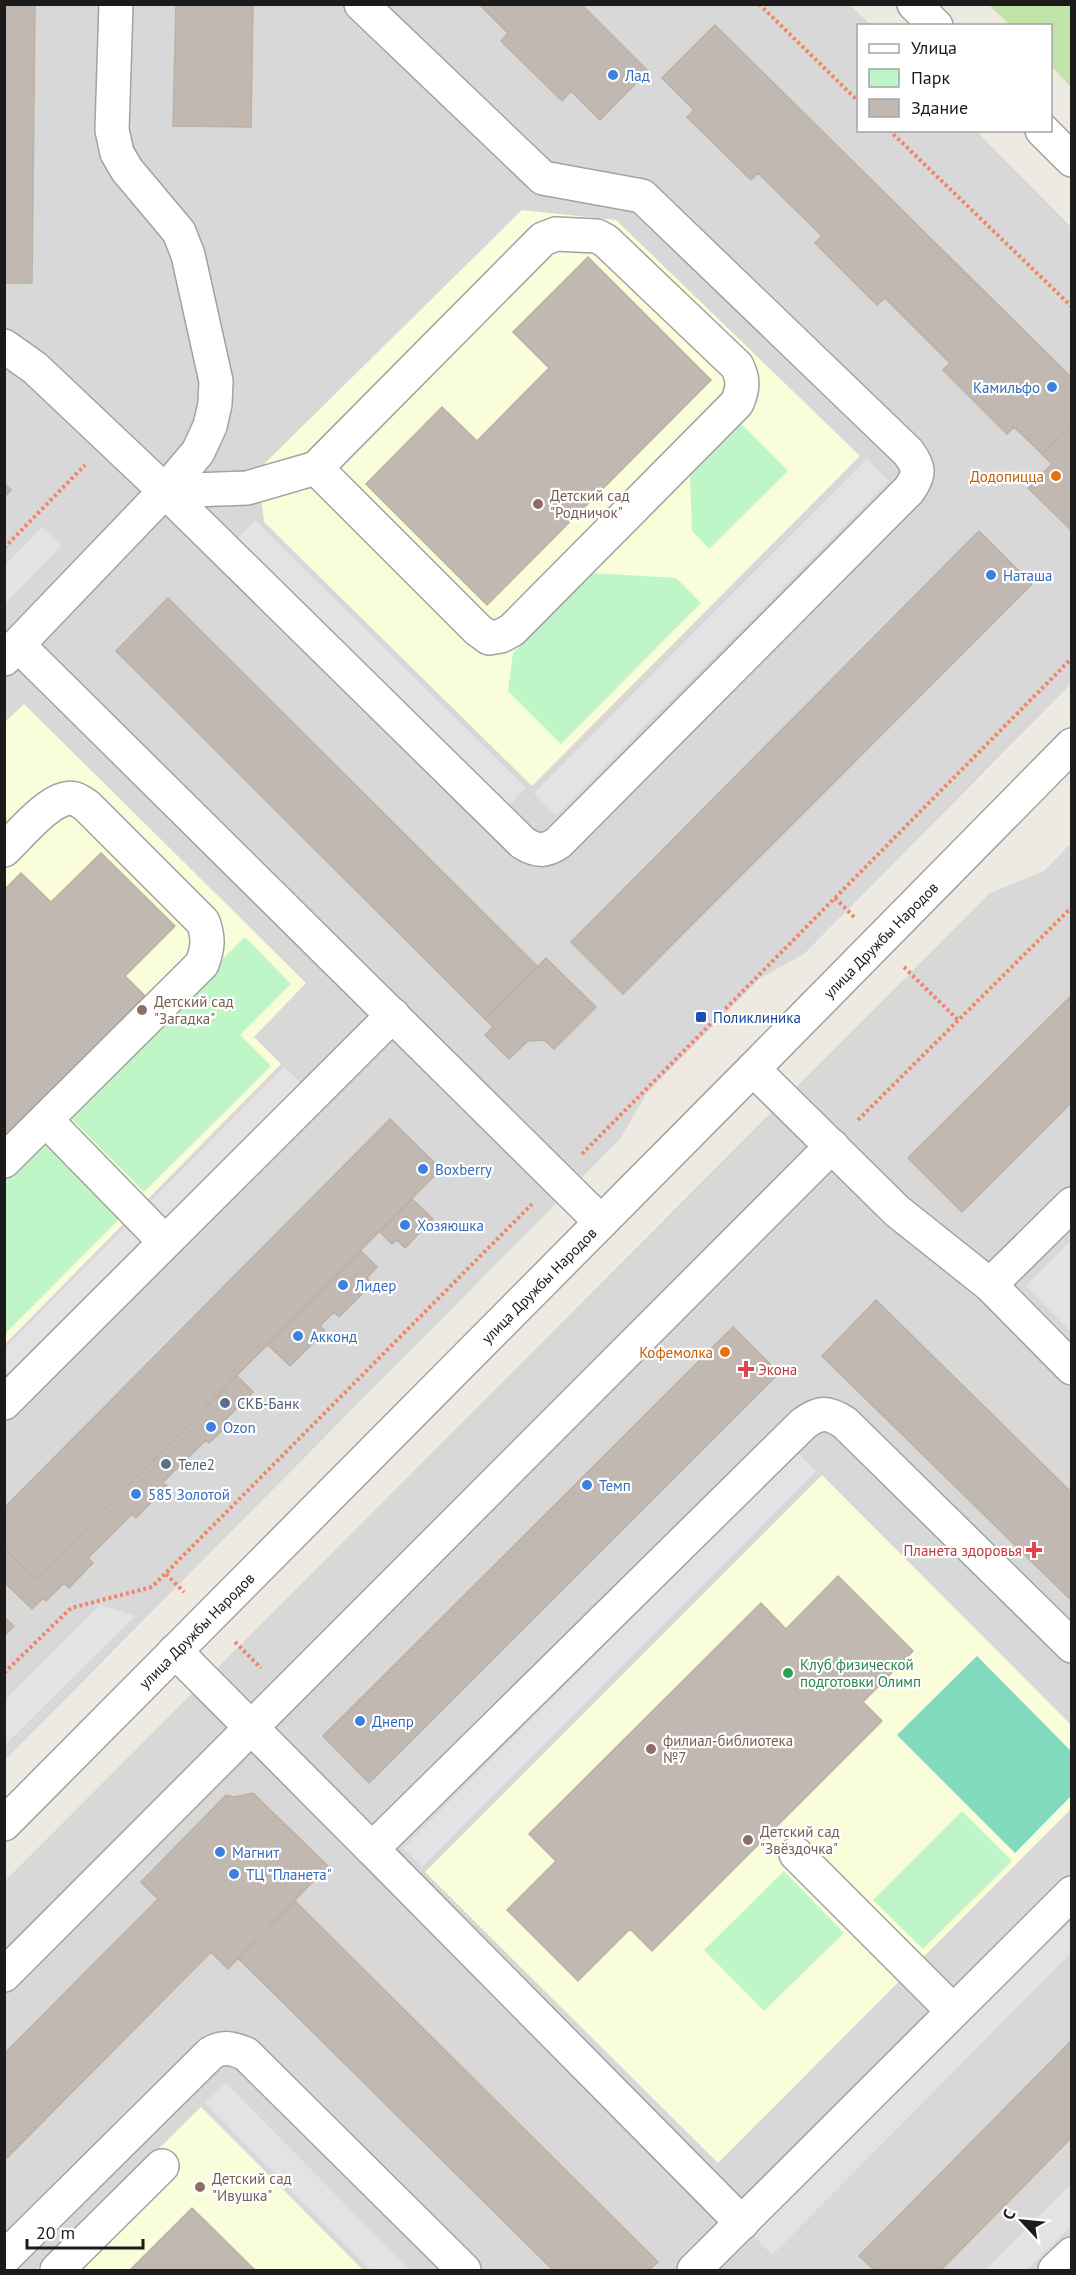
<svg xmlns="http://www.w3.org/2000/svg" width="1076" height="2275" font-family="'PT Sans',sans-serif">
<rect width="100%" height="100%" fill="#eceae1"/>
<path fill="#d9d8d8" d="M 5,5 L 850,5 L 871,25 L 858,26 L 858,130 L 976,131 L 1071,227 L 1071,684 L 804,954 L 760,978 L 646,1094 L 621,1138 L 5,1760 Z
M 1071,843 L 1071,2270 L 5,2270 L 5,1881 L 990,893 L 1044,871 Z"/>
<path fill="#fafdd9" d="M 522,210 L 616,220 L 860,456 L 532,786 L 264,522 L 258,470 Z
M 24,704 L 306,983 L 254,1037 L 281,1064 L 5,1344 L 4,723 Z
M 822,1475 L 1071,1725 L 1071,1809 L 718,2163 L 425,1872 Z
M 201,2107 L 363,2270 L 36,2270 Z"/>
<path fill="#c1e5a8" d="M 989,5 L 1071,5 L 1071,87 L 1051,66 L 1050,26 L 1010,25 Z"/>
<path fill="#bef6c7" d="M 741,424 L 788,471 L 709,549 L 692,531 L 690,476 Z
M 592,573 L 676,578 L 701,603 L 561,744 L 508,691 L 513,653 Z
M 245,937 L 291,984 L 240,1035 L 271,1066 L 144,1192 L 67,1114 Z
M 42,1139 L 120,1218 L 5,1334 L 5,1176 Z
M 962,1811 L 1012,1861 L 923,1949 L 873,1900 Z
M 784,1871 L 844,1933 L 764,2011 L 704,1950 Z"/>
<path fill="#81d9be" d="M 977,1656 L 1071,1751 L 1071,1796 L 1015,1853 L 897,1735 Z"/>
<path fill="#e3e3e3" d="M 867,459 L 889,481 L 556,815 L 534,793 Z
M 255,520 L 526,788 L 506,808 L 236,540 Z
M 42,527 L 61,546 L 5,604 L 5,565 Z
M 284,1067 L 301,1083 L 5,1381 L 5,1348 Z
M 1071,1240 L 1071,1332 L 1026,1286 Z
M 797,1452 L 816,1471 L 422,1867 L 403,1848 Z
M 100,1605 L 135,1616 L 5,1745 L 5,1700 Z
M 1071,1908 L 1071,1953 L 772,2255 L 750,2232 Z
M 226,2083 L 410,2270 L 370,2270 L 205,2103 Z
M 1071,2184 L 1071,2226 L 1027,2270 L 985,2270 Z"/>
<path fill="#c1b8b1" stroke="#bdb1a4" stroke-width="1.5" d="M 4,4 L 35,4 L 32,283 L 4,283 Z
M 176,4 L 253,4 L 251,127 L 173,126 Z
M 479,4 L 581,4 L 648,71 L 600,120 L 571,91 L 562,101 L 501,41 L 508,33 Z
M 715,25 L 1072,378 L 1072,425 L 1042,454 L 1014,427 L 1007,434 L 943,370 L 950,363 L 885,298 L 877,305 L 815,243 L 822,236 L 758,173 L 751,180 L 687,117 L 694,110 L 662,78 Z
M 588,257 L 711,380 L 487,605 L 366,484 L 442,407 L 477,441 L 549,368 L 513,332 Z
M 1072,425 L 1072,531 L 1028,488 L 1052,464 L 1042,454 Z
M 4,483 L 11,490 L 4,497 Z
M 979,531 L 1032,584 L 623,994 L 571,942 Z
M 168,598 L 538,967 L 485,1019 L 116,651 Z
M 101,853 L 175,926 L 125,976 L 145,996 L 4,1137 L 4,890 L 21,873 L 51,902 Z
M 546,958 L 596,1007 L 554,1049 L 544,1040 L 528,1041 L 509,1059 L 485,1035 L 493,1027 L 485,1019 Z
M 1072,995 L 1072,1102 L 962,1212 L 908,1158 Z
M 390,1119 L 441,1169 L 36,1579 L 4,1548 L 4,1508 Z
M 412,1199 L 433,1219 L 405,1248 L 397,1240 L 392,1244 L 380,1232 Z
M 361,1251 L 377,1267 L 367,1278 L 372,1284 L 339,1317 L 334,1312 L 320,1326 L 325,1331 L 290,1366 L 268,1345 Z
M 876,1300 L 1072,1493 L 1072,1601 L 822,1356 Z
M 733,1327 L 779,1373 L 369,1783 L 323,1736 Z
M 237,1376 L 253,1392 L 226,1419 L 230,1423 L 209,1443 L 206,1440 L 163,1482 L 167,1486 L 136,1518 L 132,1514 L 88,1558 L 93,1563 L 69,1588 L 64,1583 L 46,1601 L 43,1598 L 32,1609 L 4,1582 L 4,1548 L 36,1579 Z
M 838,1576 L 913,1651 L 863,1702 L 882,1721 L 652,1951 L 630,1929 L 578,1981 L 507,1910 L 556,1861 L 529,1834 L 761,1603 L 786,1629 Z
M 4,1617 L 14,1626 L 4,1636 Z
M 253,1793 L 328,1866 L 228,1969 L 141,1882 L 226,1795 L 234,1797 Z
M 158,1899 L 211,1952 L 4,2161 L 4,2054 Z
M 295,1901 L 658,2262 L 649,2270 L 553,2270 L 238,1958 Z
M 1072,2040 L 1072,2137 L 941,2270 L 874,2270 L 859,2256 Z
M 192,2208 L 255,2270 L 130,2270 Z"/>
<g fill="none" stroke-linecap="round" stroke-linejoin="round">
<defs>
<g id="minor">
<path d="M 914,4 L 936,26"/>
<path d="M 1042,130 L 1072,160"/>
<path d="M 556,234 L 597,236 L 606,241 L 737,366 C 744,380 743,389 737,403 L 512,630 L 501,636 L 489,638 L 478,630 L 316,468 L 543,239 Z"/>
<path d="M 4,346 L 35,368 L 165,491 L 523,843 C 536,851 545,852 558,843 L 909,490 C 920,474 920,468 908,452 L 642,196 L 543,178 L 361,4"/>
<path d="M 165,491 L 247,488 L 316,468"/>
<path d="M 18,645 L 601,1222"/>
<path d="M 4,659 L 165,491 L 198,452 L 210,426 L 215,404 L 216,381 L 188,255 L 179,232 L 127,170 L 117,153 L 112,130 L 116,4"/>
<path d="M 4,850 C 19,836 54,792 75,799 C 79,800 84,804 87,806 L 203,922 C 209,938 208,948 202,964 L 4,1161"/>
<path d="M 753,1069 L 897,1211 L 990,1285 L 1072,1368"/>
<path d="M 46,1120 L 165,1242"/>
<path d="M 990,1285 L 1072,1204"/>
<path d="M 4,1403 L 393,1015"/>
<path d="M 175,1651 L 372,1849"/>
<path id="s1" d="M 4,1824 L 753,1069 L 1072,745"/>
<path d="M 796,1854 L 953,2011"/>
<path d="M 4,1975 L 832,1146"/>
<path d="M 742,2223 L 372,1849 L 803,1424 C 819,1412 827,1411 845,1423 L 1072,1646"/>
<path d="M 4,2258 L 211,2053 C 224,2046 232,2048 246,2054 L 464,2270"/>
<path d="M 57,2270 L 162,2166"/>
<path d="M 694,2270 L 1072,1893"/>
<path d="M 1055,2270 L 1072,2254"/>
</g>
</defs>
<use href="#minor" stroke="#a2a2a2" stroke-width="36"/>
<path stroke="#f3846b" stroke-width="4" stroke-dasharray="3 3" stroke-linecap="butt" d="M 759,4 L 858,101
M 889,130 L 1072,307
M 4,548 L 85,465
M 835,898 L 854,917
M 904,967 L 958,1020
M 858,1120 L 1072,907
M 582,1154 L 1072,658
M 166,1574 L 184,1592
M 235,1642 L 261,1668
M 4,1673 L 71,1608 L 152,1587 L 532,1204"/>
<use href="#minor" stroke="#fff" stroke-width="33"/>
</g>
<g fill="#3f7fe0" stroke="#fff" stroke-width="2">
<circle cx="613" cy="75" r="6"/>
<circle cx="1052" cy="387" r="6"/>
<circle cx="991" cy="575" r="6"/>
<circle cx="423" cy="1169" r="6"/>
<circle cx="405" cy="1225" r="6"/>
<circle cx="343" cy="1285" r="6"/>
<circle cx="298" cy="1336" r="6"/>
<circle cx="211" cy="1427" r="6"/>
<circle cx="587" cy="1485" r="6"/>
<circle cx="136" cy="1494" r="6"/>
<circle cx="360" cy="1721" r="6"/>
<circle cx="220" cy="1852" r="6"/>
<circle cx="234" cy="1874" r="6"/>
</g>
<g fill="#e8710a" stroke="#fff" stroke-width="2">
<circle cx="1056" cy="476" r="6"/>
<circle cx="725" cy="1352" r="6"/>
</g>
<g fill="#8d6e63" stroke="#fff" stroke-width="2">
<circle cx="538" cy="504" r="6"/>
<circle cx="142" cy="1010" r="6"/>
<circle cx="651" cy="1749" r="6"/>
<circle cx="748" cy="1840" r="6"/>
<circle cx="200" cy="2187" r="6"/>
</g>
<rect fill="#1a4fb4" stroke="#fff" stroke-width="2" x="695" y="1011" width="12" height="12" rx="3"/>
<g fill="#e0444e" stroke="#fff" stroke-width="2">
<path d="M743 1360h6v6h6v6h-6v6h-6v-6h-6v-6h6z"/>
<path d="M1031 1541h6v6h6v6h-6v6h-6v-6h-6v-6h6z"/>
</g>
<g fill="#5c6f8a" stroke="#fff" stroke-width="2">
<circle cx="225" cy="1403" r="6"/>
<circle cx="166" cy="1464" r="6"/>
</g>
<circle fill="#2e9e5b" stroke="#fff" stroke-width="2" cx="788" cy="1673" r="6"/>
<g text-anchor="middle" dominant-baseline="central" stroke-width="4.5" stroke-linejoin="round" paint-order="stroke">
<g font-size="15" fill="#366cbe" stroke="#fff" text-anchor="start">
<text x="625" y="75">Лад</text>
<text x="1040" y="387" text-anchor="end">Камильфо</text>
<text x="1003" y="575">Наташа</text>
<text x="435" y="1169">Boxberry</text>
<text x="417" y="1225">Хозяюшка</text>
<text x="355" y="1285">Лидер</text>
<text x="310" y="1336">Акконд</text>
<text x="223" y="1427">Ozon</text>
<text x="599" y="1485">Темп</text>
<text x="148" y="1494">585 Золотой</text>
<text x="372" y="1721">Днепр</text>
<text x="232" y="1852">Магнит</text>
<text x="246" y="1874">ТЦ "Планета"</text>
</g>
<g font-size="15" fill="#c56008" stroke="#fff" text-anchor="end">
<text x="1044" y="476">Додопицца</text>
<text x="713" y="1352">Кофемолка</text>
</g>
<g font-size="15" fill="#785e54" stroke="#fff" text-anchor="start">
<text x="550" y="495">Детский сад<tspan x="550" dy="17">"Родничок"</tspan></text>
<text x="154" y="1001">Детский сад<tspan x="154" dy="17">"Загадка"</tspan></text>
<text x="663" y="1740">филиал-библиотека<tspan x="663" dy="17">№7</tspan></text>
<text x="760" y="1831">Детский сад<tspan x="760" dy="17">"Звёздочка"</tspan></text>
<text x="212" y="2178">Детский сад<tspan x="212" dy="17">"Ивушка"</tspan></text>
</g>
<g font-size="15" fill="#1b1b1b" stroke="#fff">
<text stroke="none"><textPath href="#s1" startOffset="1245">улица Дружбы Народов</textPath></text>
<text stroke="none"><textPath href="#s1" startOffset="759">улица Дружбы Народов</textPath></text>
<text stroke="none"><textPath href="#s1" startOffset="273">улица Дружбы Народов</textPath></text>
</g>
<g font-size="15" fill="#164399" stroke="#fff" text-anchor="start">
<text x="713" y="1017">Поликлиника</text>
</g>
<g font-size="15" fill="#be3a42" stroke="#fff" text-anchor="start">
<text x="758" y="1369">Экона</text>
<text x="1022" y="1550" text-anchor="end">Планета здоровья</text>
</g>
<g font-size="15" fill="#4e5e75" stroke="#fff" text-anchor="start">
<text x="237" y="1403">СКБ-Банк</text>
<text x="178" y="1464">Теле2</text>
</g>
<g font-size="15" fill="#27864d" stroke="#fff" text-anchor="start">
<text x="800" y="1664">Клуб физической<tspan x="800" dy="17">подготовки Олимп</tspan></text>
</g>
</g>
<rect width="1076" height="2275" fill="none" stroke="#1b1b1b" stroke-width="12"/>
<rect x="857" y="24" width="195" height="108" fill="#ffffff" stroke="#a4a4a4" stroke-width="1.5"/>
<rect x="869" y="44" width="30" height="9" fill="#ffffff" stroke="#a4a4a4" stroke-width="1.5"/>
<text x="911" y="54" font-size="18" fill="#1b1b1b">Улица</text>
<rect x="869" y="69" width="30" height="18" fill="#bef6c7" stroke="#a4a4a4" stroke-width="1.5"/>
<text x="911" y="84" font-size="18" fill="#1b1b1b">Парк</text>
<rect x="869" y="99" width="30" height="18" fill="#c1b8b1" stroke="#a4a4a4" stroke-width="1.5"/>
<text x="911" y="114" font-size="18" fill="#1b1b1b">Здание</text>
<g transform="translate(1022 2221) rotate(296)" stroke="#ffffff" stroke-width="4.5" paint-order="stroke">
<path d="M0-4.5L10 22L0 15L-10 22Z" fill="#1b1b1b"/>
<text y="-9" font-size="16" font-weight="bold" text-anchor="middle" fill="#1b1b1b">С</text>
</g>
<path d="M27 2239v9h116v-9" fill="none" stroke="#1b1b1b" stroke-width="3"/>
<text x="36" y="2239" font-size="18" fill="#1b1b1b" stroke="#ffffff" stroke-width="4.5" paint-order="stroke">20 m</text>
</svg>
